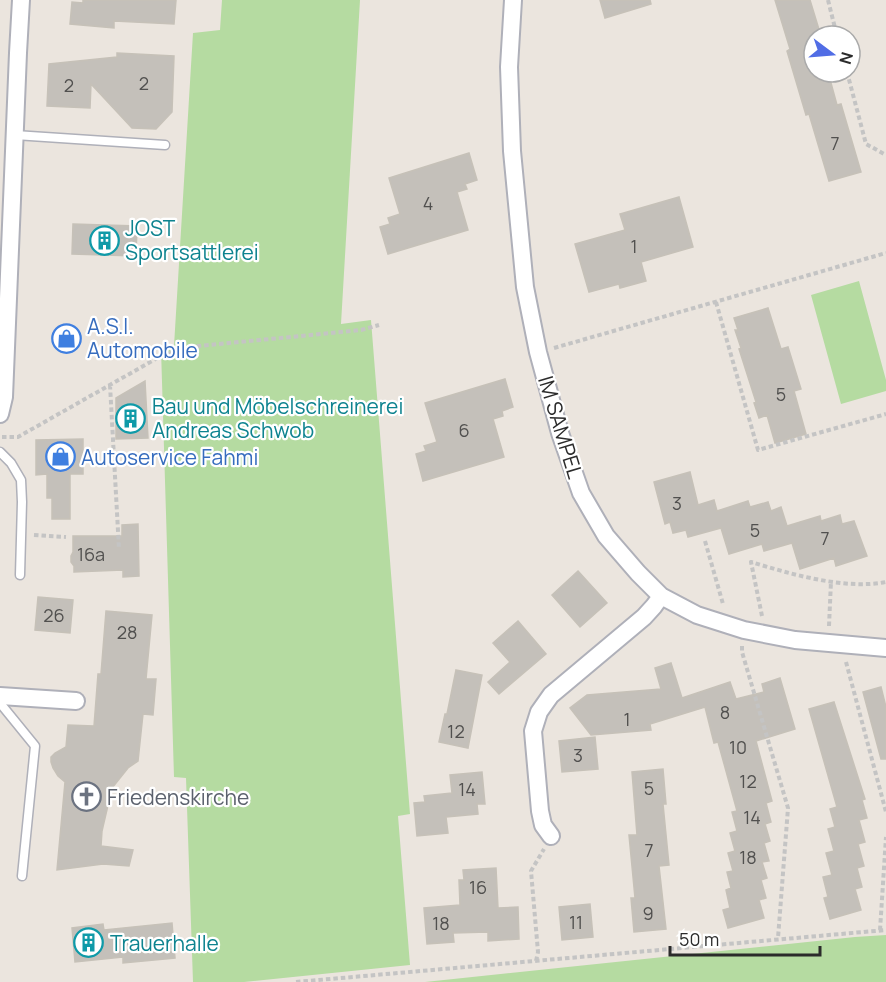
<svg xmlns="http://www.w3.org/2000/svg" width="886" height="982" font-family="Manrope,sans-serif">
<rect width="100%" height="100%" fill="#ebe5de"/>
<path fill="#b5dba1" d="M 222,0 L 360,0 L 341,324 L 371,320 L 410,814 L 398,816 L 410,965 L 244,982 L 193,982 L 186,778 L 174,777 L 161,349 L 174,346 L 193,33 L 220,30 Z
M 859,281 L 886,380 L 886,391 L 841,404 L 811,295 Z
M 886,935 L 886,982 L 425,982 L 855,937 Z"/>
<path fill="#c4c0ba" stroke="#c6c1b8" stroke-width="1.5" d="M 83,0 L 176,0 L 174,24 L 114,21 L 114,28 L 70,24 L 72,2 L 83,3 Z
M 600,0 L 650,0 L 651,4 L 605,18 Z
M 775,0 L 810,0 L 821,36 L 814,36 L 814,72 L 828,72 L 837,105 L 841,104 L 861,172 L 829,181 L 809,114 L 806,115 L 787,51 L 790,49 Z
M 117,53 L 174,56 L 172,112 L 156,129 L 132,128 L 91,84 L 90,108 L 47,106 L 49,64 L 117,57 Z
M 469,153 L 477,180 L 465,184 L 467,189 L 457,192 L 468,230 L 388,254 L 380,227 L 390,224 L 388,218 L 400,214 L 389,178 Z
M 679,197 L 693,247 L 641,262 L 646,281 L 620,288 L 619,284 L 589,292 L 575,244 L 625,230 L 620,214 Z
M 73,224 L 137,226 L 136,256 L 72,254 Z
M 768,308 L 781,349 L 788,347 L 801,389 L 794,391 L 806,434 L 775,443 L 767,415 L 759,418 L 754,403 L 756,402 L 739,349 L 741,348 L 735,330 L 738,330 L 734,318 Z
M 505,379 L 513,407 L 502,411 L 503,416 L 493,419 L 504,457 L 423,481 L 416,454 L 426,451 L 424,446 L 437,442 L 425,403 Z
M 145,381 L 148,438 L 116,439 L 116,398 Z
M 83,439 L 83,474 L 70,474 L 70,519 L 52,519 L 52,498 L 47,498 L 47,474 L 36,475 L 36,440 Z
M 690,472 L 698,505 L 714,500 L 717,511 L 748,501 L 750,507 L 768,502 L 771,511 L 781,507 L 787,526 L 820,516 L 821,521 L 840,515 L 842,524 L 854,521 L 867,556 L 836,566 L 834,558 L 800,569 L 792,543 L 764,551 L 762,544 L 729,554 L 721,528 L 688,537 L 686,530 L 673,533 L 670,522 L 665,524 L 654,482 Z
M 138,524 L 139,576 L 123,577 L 123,570 L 74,572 L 74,566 L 71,562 L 71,556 L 73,552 L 73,536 L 122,536 L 122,525 Z
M 578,571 L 607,603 L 580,627 L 552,595 Z
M 38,597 L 73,600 L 70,633 L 35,630 Z
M 106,611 L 152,615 L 146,679 L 156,679 L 153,715 L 143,714 L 138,761 L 128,768 L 112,788 L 102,831 L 101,846 L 133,850 L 129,866 L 103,864 L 57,870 L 65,782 L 58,776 L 53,768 L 51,762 L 51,757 L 55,753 L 66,747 L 68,725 L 94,726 L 98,674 L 101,674 Z
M 518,621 L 546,654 L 499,694 L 488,682 L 510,662 L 493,643 Z
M 671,663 L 682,698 L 730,682 L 736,699 L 764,692 L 762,684 L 780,678 L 795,729 L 756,741 L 772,801 L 766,803 L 771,822 L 765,824 L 770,841 L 764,843 L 769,861 L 762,862 L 767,878 L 761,880 L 766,898 L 759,900 L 764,918 L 728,928 L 723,910 L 730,908 L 726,890 L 731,888 L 727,872 L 733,871 L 728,853 L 735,851 L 730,833 L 737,831 L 732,812 L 737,811 L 718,742 L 714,743 L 705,707 L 650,724 L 651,730 L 591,735 L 570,708 L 587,695 L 661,689 L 655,668 Z
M 456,670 L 482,675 L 468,748 L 439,742 L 445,714 L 447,714 Z
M 881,687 L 886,707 L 886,759 L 881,759 L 863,692 Z
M 834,702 L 865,799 L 862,800 L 867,818 L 859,820 L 865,842 L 858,844 L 864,866 L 857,868 L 862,887 L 855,889 L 861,910 L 830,919 L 824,898 L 828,897 L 823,877 L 832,875 L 826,853 L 834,851 L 828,829 L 835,827 L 830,809 L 837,807 L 809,709 Z
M 595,737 L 598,769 L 562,772 L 559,741 Z
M 663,769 L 666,804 L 663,804 L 669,865 L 659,866 L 666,929 L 634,932 L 631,898 L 635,898 L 629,835 L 637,835 L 632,772 Z
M 482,772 L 485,804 L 477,804 L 478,814 L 446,817 L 448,833 L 417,836 L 414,803 L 425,802 L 424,796 L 452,793 L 450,775 Z
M 496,868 L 498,908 L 518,907 L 519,939 L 488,941 L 488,932 L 453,933 L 454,942 L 427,944 L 424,908 L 460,905 L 459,880 L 464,880 L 463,870 Z
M 590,904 L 593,937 L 562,940 L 559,907 Z
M 172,923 L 175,958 L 123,963 L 123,957 L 75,962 L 72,928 L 103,924 L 104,930 Z"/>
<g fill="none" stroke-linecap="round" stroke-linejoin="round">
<defs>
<path id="lane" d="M 15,135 L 165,145
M 0,452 L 11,463 L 21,480 L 22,502 L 20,575
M 0,703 L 35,746 L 22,876"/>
<path id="street" d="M 513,0 L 509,67 L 512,151 L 525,287 L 538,352 L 560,433 L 581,493 L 606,536 L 638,573 L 661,596 L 697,615 L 744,630 L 795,640 L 886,648
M 0,414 L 4,397 L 18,53 L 21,0
M 0,696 L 76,701
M 551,836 L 543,825 L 540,811 L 533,731 L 539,712 L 551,695 L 644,617 L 654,606 L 661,596"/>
</defs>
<use href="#lane" stroke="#afb0b9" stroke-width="11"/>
<use href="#street" stroke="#afb0b9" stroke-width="20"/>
<path stroke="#c4c4c4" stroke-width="4" stroke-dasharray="4.5 3" stroke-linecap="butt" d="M 828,0 L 837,36
M 847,72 L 866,144 L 886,155
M 716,302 L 758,450 L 886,414
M 554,348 L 886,253
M 110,385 L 119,549
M 2,437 L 18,437 L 161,356 L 189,347 L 361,330 L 379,325
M 34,535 L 66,537
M 705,541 L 723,604
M 762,616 L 751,562 C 791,574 844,590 886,582
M 829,626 L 831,581
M 742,646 L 742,652 L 788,808 L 778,938
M 846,662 L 886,812
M 880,930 L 886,837
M 536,961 L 538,952 L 531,871 L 544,849
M 296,982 L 886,930"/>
<use href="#lane" stroke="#fff" stroke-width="8"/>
<use href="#street" stroke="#fff" stroke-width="16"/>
</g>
<defs>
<symbol id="building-ring" viewBox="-11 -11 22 22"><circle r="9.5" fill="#fff" stroke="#0f9aa8" stroke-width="1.5"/><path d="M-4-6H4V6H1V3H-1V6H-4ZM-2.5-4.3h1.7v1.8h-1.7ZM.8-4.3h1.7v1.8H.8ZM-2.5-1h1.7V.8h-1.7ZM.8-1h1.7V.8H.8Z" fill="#0f9aa8"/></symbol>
<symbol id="shop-ring" viewBox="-11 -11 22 22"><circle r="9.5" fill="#fff" stroke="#3f7fe0" stroke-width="1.5"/><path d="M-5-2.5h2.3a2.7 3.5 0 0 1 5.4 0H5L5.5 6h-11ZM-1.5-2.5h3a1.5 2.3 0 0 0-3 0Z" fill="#3f7fe0"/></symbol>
<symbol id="church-ring" viewBox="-11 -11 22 22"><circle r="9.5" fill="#fff" stroke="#6b7280" stroke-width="1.5"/><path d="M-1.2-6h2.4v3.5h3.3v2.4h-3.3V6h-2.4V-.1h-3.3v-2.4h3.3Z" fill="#6b7280"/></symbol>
</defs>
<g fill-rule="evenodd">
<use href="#building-ring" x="88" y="224" width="33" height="33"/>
<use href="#shop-ring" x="50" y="322" width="33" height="33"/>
<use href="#building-ring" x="114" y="402" width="33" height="33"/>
<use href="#shop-ring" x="44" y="440" width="33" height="33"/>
<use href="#church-ring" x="70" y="780" width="33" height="33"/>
<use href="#building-ring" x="72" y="926" width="33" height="33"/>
</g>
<g text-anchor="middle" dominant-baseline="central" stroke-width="4.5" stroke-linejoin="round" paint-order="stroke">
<g font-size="18" fill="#51504f">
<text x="144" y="83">2</text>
<text x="69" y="85">2</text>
<text x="835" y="143">7</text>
<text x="428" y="203">4</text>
<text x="634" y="246">1</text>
<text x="781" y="394">5</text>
<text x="464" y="430">6</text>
<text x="677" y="503">3</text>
<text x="755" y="530">5</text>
<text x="825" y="538">7</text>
<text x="91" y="554">16a</text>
<text x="54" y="615">26</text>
<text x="127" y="632">28</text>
<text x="725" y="712">8</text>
<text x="627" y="719">1</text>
<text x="456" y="731">12</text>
<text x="738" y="747">10</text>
<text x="578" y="755">3</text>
<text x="748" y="781">12</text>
<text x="649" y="788">5</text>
<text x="467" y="789">14</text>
<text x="752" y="817">14</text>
<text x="649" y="850">7</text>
<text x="748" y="857">18</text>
<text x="478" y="887">16</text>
<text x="648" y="913">9</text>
<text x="576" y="922">11</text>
<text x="441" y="923">18</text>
</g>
<g font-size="21" fill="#0d838f" stroke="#fff" text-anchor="start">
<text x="125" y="228">JOST<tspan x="125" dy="24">Sportsattlerei</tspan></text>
<text x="152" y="406">Bau und Möbelschreinerei<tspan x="152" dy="24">Andreas Schwob</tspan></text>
<text x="110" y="943">Trauerhalle</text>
</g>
<g font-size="21" fill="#366cbe" stroke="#fff" text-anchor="start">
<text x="87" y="326">A.S.I.<tspan x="87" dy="24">Automobile</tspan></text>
<text x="81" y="457">Autoservice Fahmi</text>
</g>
<g font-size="21" fill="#2b2b2b" stroke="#fff">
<text transform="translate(561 427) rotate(73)">IM SAMPEL</text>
</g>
<g font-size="21" fill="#5b616d" stroke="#fff" text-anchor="start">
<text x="107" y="797">Friedenskirche</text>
</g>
</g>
<g transform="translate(832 54) rotate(106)"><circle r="28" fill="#ffffff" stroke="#aaaaaa" stroke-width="1.5"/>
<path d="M0-4.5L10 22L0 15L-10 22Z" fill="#516de5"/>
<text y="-9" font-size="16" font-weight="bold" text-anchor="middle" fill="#2b2b2b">N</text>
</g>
<path d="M670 946v9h150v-9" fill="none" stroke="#2b2b2b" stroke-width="3"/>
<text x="679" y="946" font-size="18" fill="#2b2b2b" stroke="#ffffff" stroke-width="4.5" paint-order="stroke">50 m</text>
</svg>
